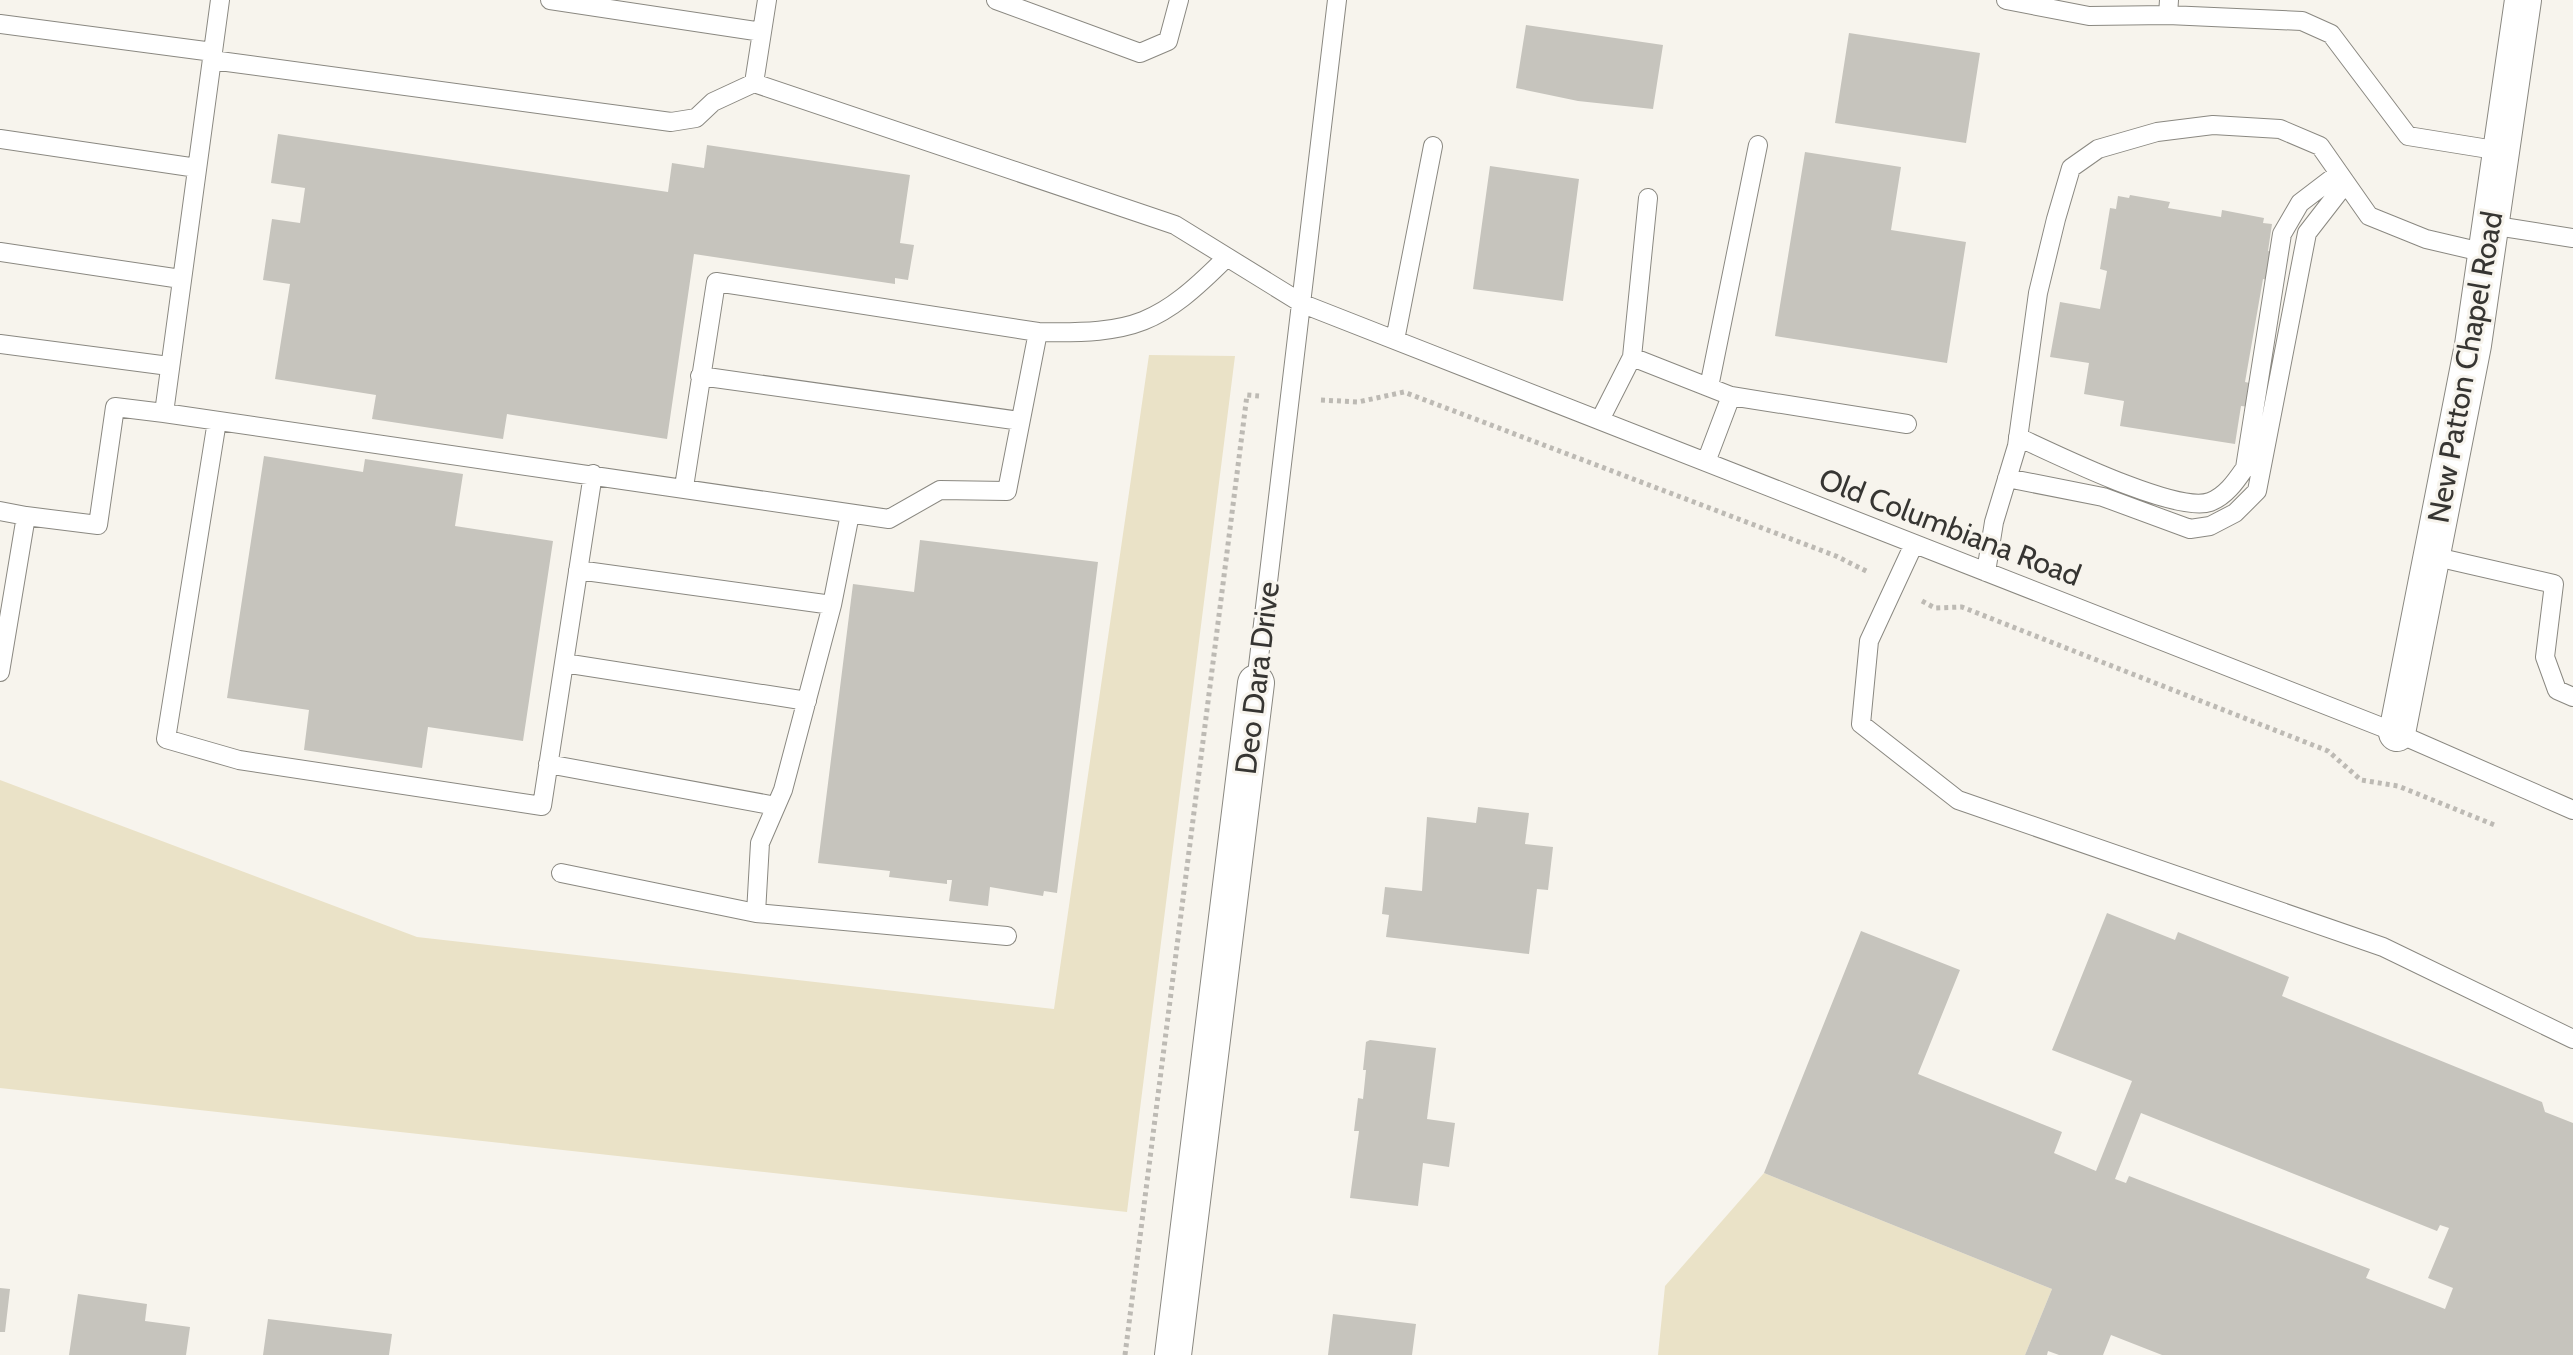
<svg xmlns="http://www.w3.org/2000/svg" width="2573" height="1355" font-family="Cabin,sans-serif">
<rect width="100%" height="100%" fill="#f7f4ed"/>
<path fill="#eae2c7" d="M 1149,355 L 1235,356 L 1127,1212 L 0,1088 L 0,780 L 417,937 L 1054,1009 Z
M 1764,1173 L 2052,1289 L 2025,1355 L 1658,1355 L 1665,1286 Z"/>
<path fill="#c6c4bd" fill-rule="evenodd" d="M 1526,25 L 1663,45 L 1653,109 L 1578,101 L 1516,88 Z
M 1849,33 L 1980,53 L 1966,143 L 1835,123 Z
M 278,134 L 668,192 L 672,163 L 704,168 L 707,145 L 910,175 L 900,243 L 914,245 L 908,280 L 895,278 L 895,284 L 694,254 L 667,439 L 507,414 L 503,439 L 372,419 L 376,395 L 275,379 L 290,284 L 263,280 L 272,219 L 300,223 L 305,188 L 271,183 Z
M 1805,152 L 1901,167 L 1891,230 L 1966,242 L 1947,363 L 1775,336 Z
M 1490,166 L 1579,179 L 1563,301 L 1473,289 Z
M 2130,195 L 2170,202 L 2168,208 L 2221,217 L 2222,210 L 2264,218 L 2263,223 L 2272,224 L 2268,251 L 2273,252 L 2268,280 L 2263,279 L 2245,382 L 2254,384 L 2250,407 L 2241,406 L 2235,444 L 2120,426 L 2124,401 L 2084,394 L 2089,363 L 2050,357 L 2060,302 L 2100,309 L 2107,271 L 2100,269 L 2110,208 L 2116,209 L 2118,196 L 2129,198 Z
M 264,456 L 363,472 L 365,459 L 463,474 L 455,526 L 553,541 L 523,741 L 428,727 L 422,768 L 304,750 L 309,710 L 227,698 Z
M 920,540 L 1098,562 L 1057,893 L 1044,891 L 1043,896 L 990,887 L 988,906 L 949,901 L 952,880 L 947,880 L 947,884 L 889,877 L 890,871 L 818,863 L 853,584 L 914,592 Z
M 1478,807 L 1529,813 L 1525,844 L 1553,847 L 1548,890 L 1537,889 L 1529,954 L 1386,937 L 1389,915 L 1382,914 L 1385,887 L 1422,891 L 1427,817 L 1476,823 Z
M 2107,913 L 2175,940 L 2178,932 L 2289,977 L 2282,996 L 2542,1102 L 2545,1112 L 2573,1123 L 2573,1355 L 2162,1355 L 2111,1335 L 2103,1355 L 2059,1355 L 2048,1351 L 2047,1355 L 2025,1355 L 2052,1289 L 1764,1173 L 1861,931 L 1960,970 L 1918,1074 L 2062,1132 L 2054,1153 L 2096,1171 L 2132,1081 L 2052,1050 ZM 2141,1113 L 2437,1231 L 2440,1225 L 2449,1228 L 2428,1278 L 2453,1288 L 2445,1309 L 2366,1278 L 2370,1269 L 2129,1176 L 2126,1183 L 2115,1179 Z
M 1370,1040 L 1436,1048 L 1427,1119 L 1455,1123 L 1449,1167 L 1423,1163 L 1418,1206 L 1350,1198 L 1359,1131 L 1354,1131 L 1358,1098 L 1363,1099 L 1366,1070 L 1363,1070 L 1366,1042 Z
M 0,1288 L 10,1289 L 5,1332 L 0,1332 Z
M 78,1294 L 147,1304 L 145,1321 L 190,1327 L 186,1355 L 69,1355 Z
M 1333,1314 L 1416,1324 L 1412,1355 L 1328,1355 Z
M 268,1319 L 392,1334 L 389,1355 L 263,1355 Z"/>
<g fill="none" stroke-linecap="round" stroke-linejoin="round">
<defs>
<path id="service" d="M 550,0 L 762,32
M 767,0 L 754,83 L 1175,225 L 1303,304 L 2397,733 L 2573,810
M 996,0 L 1140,53 L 1168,41 L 1179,0
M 2006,0 L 2089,16 L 2168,15
M 2169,0 L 2168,15 L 2302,21 L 2331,34 L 2408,136 L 2501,151
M 0,24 L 213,52
M 212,60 L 671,122 L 696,118 L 713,102 L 754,83
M 0,139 L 197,168
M 2490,225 L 2573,238
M 0,252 L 181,279
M 1395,340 L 1433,146
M 0,344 L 169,366
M 1632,357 L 1731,396 L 1706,462
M 700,376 L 1020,421
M 1709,387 L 1758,145
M 1731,396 L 1907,424
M 164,413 L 889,519 L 940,490 L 1007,491 L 1038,332 C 1135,334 1159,325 1227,257
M 1600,420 L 1632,357 L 1648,198
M 217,421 L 166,739 L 239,760 L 542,806 L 593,474
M 2018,437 C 2053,453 2176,514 2210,502 C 2226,496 2236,481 2245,468 L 2282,234 L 2300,203 L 2338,174
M 2007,478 L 2103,497 L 2190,529 L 2210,526 L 2235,513 L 2257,491 L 2307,233 L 2345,184
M 684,487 L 716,282 L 1038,332
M 0,511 L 26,516
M 850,514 L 832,605 L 783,790 L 760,843 L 756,913 L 1007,936
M 1914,544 L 1869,641 L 1861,724 L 1958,800 L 2383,947 L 2573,1039
M 2432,556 L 2554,584 L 2545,657 L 2557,690 L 2573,697
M 578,570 L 832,605
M 1986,572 L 1994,522 L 2017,446 L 2038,293 L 2056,219 L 2071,168 L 2098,149 L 2157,132 L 2213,125 L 2280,129 L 2320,146 L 2369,216 L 2426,239 L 2486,253
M 564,663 L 807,701
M 0,672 L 26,516 L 98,525 L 115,407 L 164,413 L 220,0
M 1256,683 L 1337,0
M 548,764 L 776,806
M 561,873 L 756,913"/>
<path id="minor" d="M 2397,733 L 2473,345 L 2523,0
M 1173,1355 L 1256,683"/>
</defs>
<use href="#service" stroke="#8a8881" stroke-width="20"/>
<use href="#minor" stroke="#8a8881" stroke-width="38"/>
<path stroke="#bdbab4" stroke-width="5" stroke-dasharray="4 4" stroke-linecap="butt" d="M 1321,400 L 1358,402 L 1404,392 L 1836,556 L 1868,572
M 1922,601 L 1935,608 L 1962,607 L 2328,751 L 2361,780 L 2398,786 L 2497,826
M 1125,1355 L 1247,395 L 1259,396"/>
<use href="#service" stroke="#fff" stroke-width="18"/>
<use href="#minor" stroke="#fff" stroke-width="36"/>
</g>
<g text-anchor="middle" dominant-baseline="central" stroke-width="6" stroke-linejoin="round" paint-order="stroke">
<g font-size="30" fill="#363532" stroke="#f7f4ed">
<text transform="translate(2465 367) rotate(-80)">New Patton Chapel Road</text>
<text transform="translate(1950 527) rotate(21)">Old Columbiana Road</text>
<text transform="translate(1257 678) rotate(-83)">Deo Dara Drive</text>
</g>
</g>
</svg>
